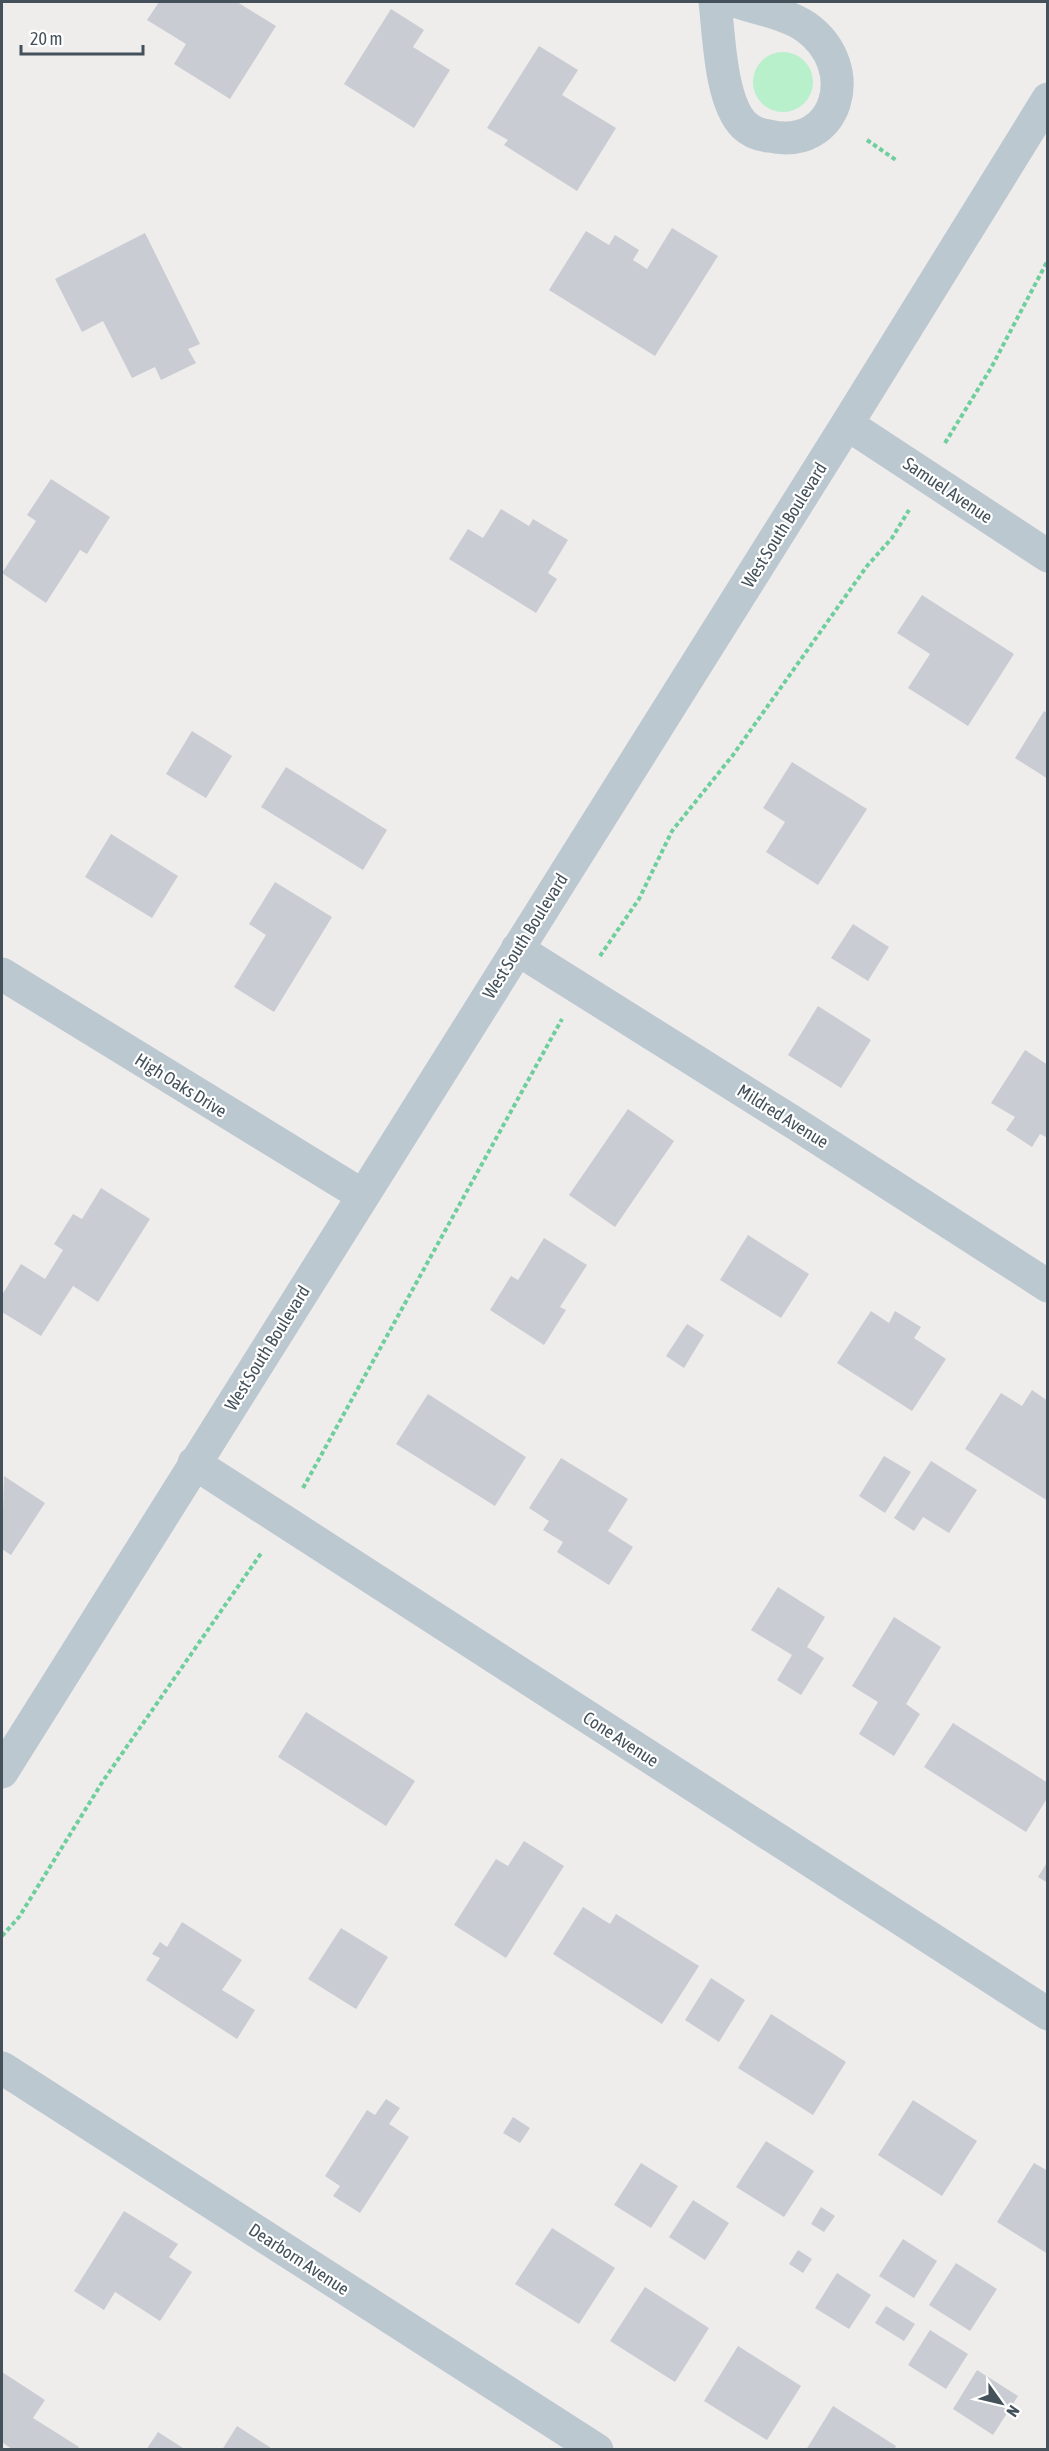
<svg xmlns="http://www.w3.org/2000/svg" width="1049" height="2451" font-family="'Asap Condensed',sans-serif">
<rect width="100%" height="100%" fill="#efecec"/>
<path fill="#b8f0cb" d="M753 82a30 30 0 1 1 60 0a30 30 0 1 1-60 0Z"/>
<path fill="#c9ccd2" d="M 159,2 L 237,2 L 276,26 L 230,99 L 174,64 L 186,44 L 147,20 Z
M 391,9 L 424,30 L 413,47 L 450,70 L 414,128 L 344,84 Z
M 539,46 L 578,70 L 562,95 L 616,128 L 577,191 L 504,145 L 508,140 L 487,128 Z
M 672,228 L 718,256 L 655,356 L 549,290 L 586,231 L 609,245 L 615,235 L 639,250 L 633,260 L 647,269 Z
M 145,233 L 200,344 L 188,349 L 196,363 L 161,380 L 155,367 L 132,378 L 103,321 L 82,332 L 55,279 Z
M 51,479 L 110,517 L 87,554 L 80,550 L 46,603 L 2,573 L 36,521 L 27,515 Z
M 501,509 L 529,526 L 533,519 L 568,540 L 548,573 L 557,579 L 536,613 L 449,559 L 468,529 L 483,538 Z
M 922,595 L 1014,654 L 968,726 L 908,688 L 930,654 L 897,633 Z
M 1044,711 L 1048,713 L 1048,779 L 1015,758 Z
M 192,731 L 232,756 L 206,798 L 166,774 Z
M 792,762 L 867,809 L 818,885 L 766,852 L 785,822 L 763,808 Z
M 286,767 L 387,830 L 363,870 L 261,807 Z
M 111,834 L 178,876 L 152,918 L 85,877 Z
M 275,882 L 332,917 L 274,1012 L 234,987 L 266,935 L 249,924 Z
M 853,924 L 889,947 L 868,981 L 831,958 Z
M 818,1006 L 871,1040 L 841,1088 L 788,1055 Z
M 1025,1050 L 1048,1065 L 1048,1138 L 1040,1134 L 1032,1147 L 1006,1130 L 1015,1117 L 991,1103 Z
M 628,1109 L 674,1141 L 615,1227 L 569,1195 Z
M 101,1188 L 150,1219 L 98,1302 L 73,1286 L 41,1336 L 2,1312 L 2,1295 L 21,1264 L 45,1279 L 63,1250 L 54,1244 L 73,1214 L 82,1219 Z
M 748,1235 L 809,1274 L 781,1318 L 720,1280 Z
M 544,1238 L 587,1265 L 560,1307 L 566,1310 L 544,1345 L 490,1310 L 511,1276 L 518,1280 Z
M 871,1311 L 889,1323 L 895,1311 L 921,1327 L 914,1338 L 946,1359 L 912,1411 L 837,1363 Z
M 687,1324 L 704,1335 L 684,1368 L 666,1356 Z
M 1032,1390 L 1048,1401 L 1048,1501 L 965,1449 L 1001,1393 L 1022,1406 Z
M 428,1394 L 526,1457 L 495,1506 L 396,1444 Z
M 884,1456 L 911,1472 L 885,1513 L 859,1496 Z
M 561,1458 L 628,1499 L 608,1531 L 633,1547 L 609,1585 L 557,1552 L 563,1542 L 543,1530 L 549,1521 L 529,1508 Z
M 931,1461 L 977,1490 L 949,1533 L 923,1517 L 914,1531 L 894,1518 Z
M 4,1476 L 45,1503 L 11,1555 L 2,1549 Z
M 778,1587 L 825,1617 L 807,1647 L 824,1658 L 801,1695 L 777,1680 L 792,1655 L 751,1630 Z
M 894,1617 L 941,1647 L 906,1704 L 920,1714 L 894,1756 L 859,1734 L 878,1702 L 852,1686 Z
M 306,1712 L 415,1781 L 386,1826 L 278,1757 Z
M 953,1723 L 1048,1783 L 1048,1797 L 1026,1832 L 924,1767 Z
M 524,1841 L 564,1866 L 506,1958 L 454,1925 L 496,1859 L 508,1866 Z
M 1048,1861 L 1048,1883 L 1038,1877 Z
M 583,1907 L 610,1924 L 616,1914 L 699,1966 L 662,2024 L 553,1954 Z
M 182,1922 L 242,1960 L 222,1990 L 255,2010 L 237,2039 L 146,1980 L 160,1958 L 152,1954 L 160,1942 L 167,1947 Z
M 341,1928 L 388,1957 L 356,2009 L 308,1979 Z
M 711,1978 L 745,2000 L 719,2042 L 685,2020 Z
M 771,2014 L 846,2062 L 813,2115 L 738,2068 Z
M 386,2099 L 400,2108 L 389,2124 L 409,2137 L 360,2213 L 333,2196 L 340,2186 L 325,2176 L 367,2110 L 375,2115 Z
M 913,2100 L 977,2141 L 942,2196 L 878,2155 Z
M 513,2117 L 530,2128 L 520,2143 L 503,2133 Z
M 766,2141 L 814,2171 L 784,2217 L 736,2187 Z
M 641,2163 L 678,2186 L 651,2228 L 614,2205 Z
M 1034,2163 L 1048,2171 L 1048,2254 L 997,2222 Z
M 693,2200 L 729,2223 L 705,2260 L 669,2237 Z
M 821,2207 L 835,2216 L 824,2232 L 811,2224 Z
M 124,2211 L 178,2244 L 169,2257 L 192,2272 L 160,2321 L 115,2292 L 104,2310 L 74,2291 Z
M 552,2228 L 615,2268 L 579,2324 L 515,2284 Z
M 903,2239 L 937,2261 L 914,2298 L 879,2276 Z
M 798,2250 L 812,2259 L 803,2273 L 789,2264 Z
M 956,2263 L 997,2289 L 970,2331 L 929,2305 Z
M 837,2273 L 871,2295 L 849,2329 L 815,2308 Z
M 645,2287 L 709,2328 L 675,2382 L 610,2341 Z
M 886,2306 L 915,2324 L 904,2341 L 875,2323 Z
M 930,2330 L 968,2354 L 946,2389 L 908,2365 Z
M 738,2346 L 801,2386 L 767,2440 L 704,2401 Z
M 977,2370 L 1018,2396 L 993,2435 L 953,2409 Z
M 2,2372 L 45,2400 L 33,2418 L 79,2447 L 77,2450 L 13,2450 L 2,2442 Z
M 833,2406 L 896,2446 L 894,2450 L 806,2450 Z
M 237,2426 L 274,2450 L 222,2450 Z
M 158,2432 L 186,2450 L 146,2450 Z"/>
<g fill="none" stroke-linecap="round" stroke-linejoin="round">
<path stroke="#6fcf9c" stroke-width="4" stroke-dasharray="4.5 3" stroke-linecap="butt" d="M 867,140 L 896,160
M 945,443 L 991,368 L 1048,260
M 600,956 L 639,899 L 672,831 L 733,755 L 867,566 L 892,538 L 909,510
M 303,1488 L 562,1019
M 2,1936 L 19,1917 L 103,1781 L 262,1552"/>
<path stroke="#bcc8d0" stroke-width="33" d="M 715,2 C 719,34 720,101 744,125 C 750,131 760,135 769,136 C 838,152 862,67 806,27 C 787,14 759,9 738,2
M 847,424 L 1048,556
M 517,949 L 796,1124 L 1048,1286
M 2,974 L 362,1195
M 194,1463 L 1048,2014
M 2,1772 L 847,424 L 1048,99
M 2,2068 L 597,2450"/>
</g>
<g text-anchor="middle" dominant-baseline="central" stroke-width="4.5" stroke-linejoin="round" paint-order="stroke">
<g font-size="18" fill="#44515a" stroke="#fff">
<text transform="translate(948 490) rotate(34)">Samuel Avenue</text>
<text transform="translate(784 525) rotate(-58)">West South Boulevard</text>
<text transform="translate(525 936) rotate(-58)">West South Boulevard</text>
<text transform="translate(181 1085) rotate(32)">High Oaks Drive</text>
<text transform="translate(783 1116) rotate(32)">Mildred Avenue</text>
<text transform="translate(267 1348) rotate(-58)">West South Boulevard</text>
<text transform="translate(621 1739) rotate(33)">Cone Avenue</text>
<text transform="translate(299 2259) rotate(33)">Dearborn Avenue</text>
</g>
</g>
<rect width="1049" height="2451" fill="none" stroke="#44515a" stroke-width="6"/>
<g transform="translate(1001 2403) rotate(124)" stroke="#ffffff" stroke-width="4.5" paint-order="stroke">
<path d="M0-4.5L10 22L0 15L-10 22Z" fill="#44515a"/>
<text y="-9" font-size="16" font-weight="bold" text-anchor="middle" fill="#44515a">N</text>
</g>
<path d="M21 45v9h122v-9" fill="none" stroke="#44515a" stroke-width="3"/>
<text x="30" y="45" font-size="18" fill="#44515a" stroke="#ffffff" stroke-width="4.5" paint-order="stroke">20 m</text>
</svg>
